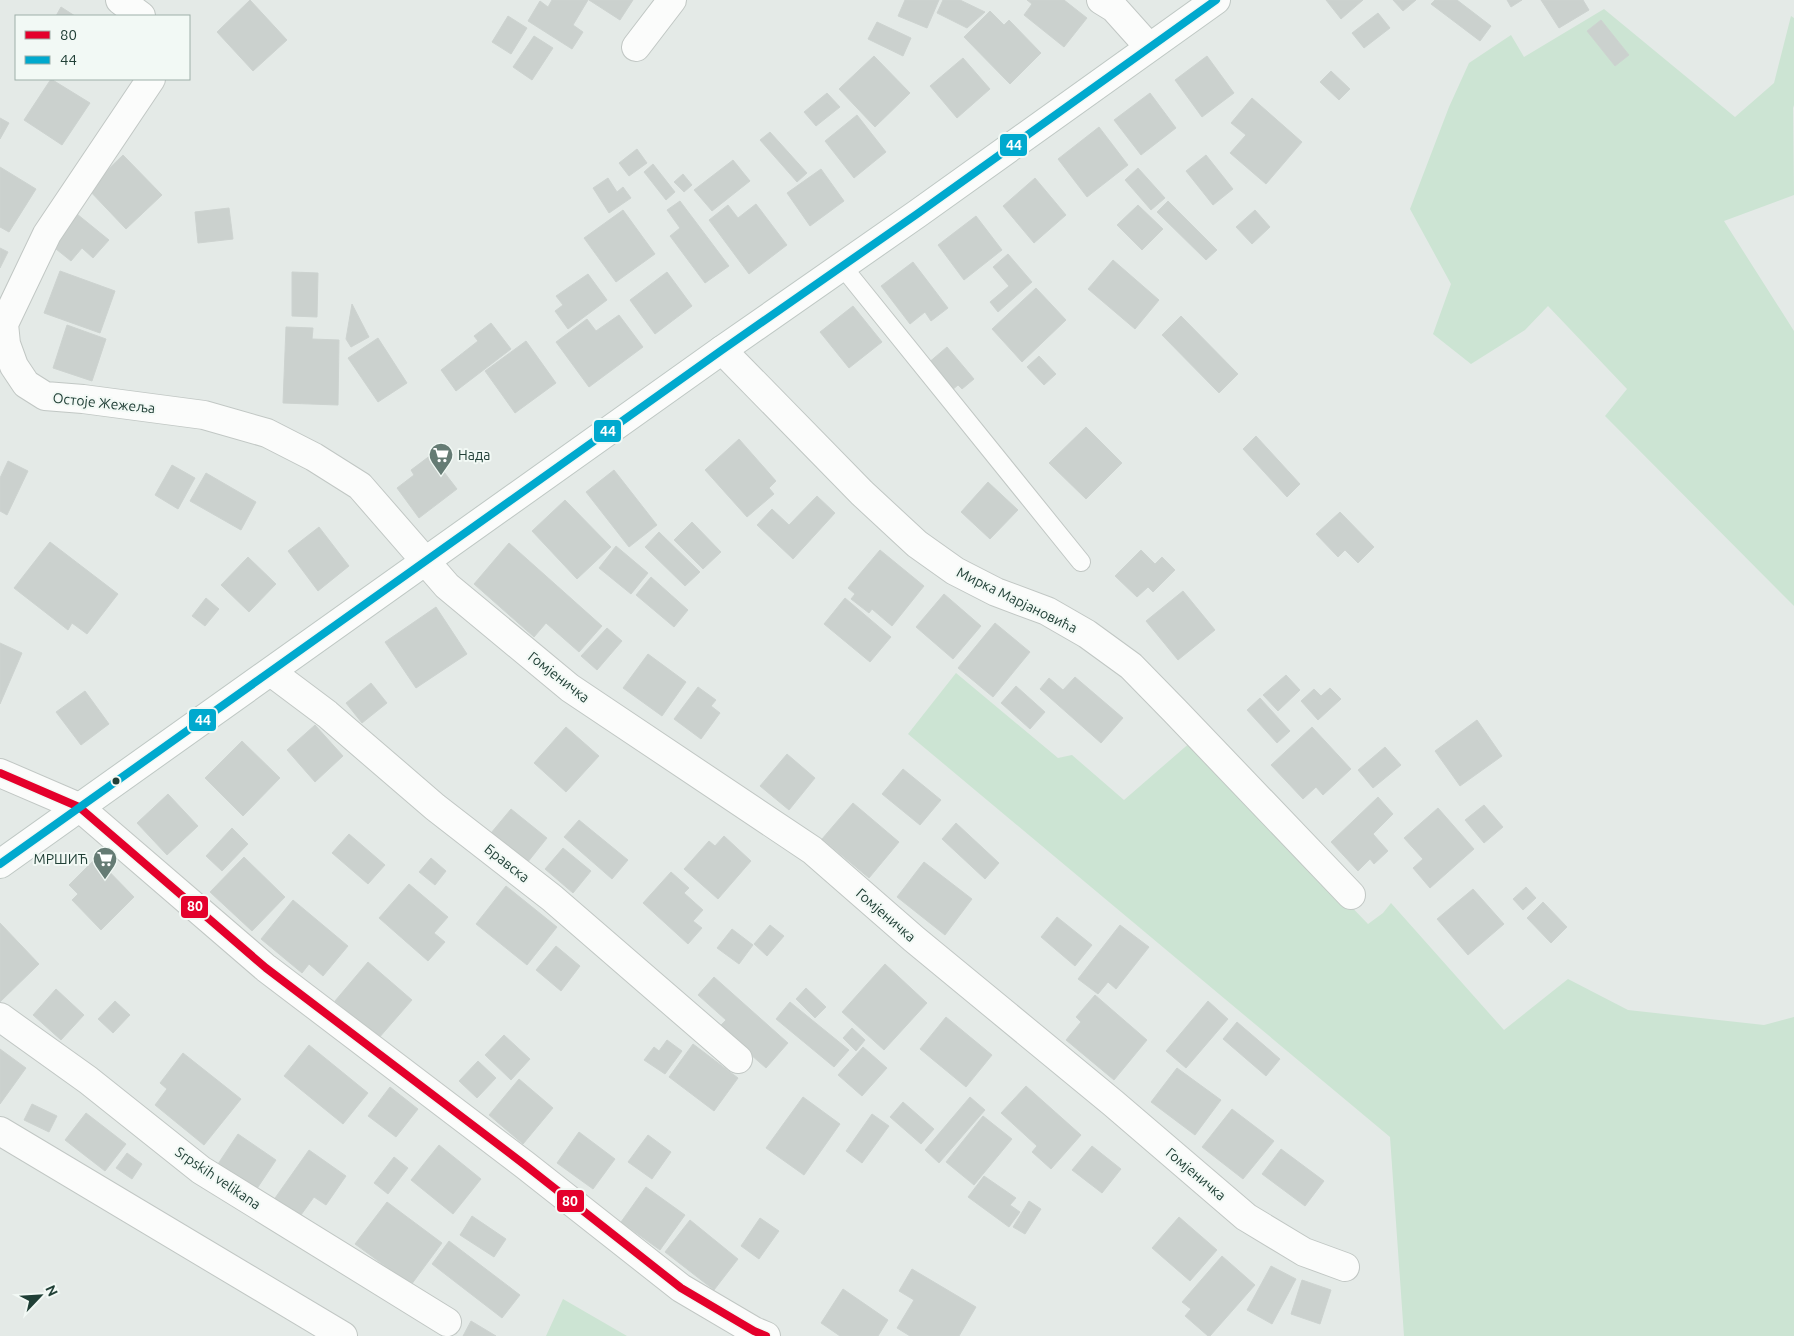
<svg xmlns="http://www.w3.org/2000/svg" width="1794" height="1336" font-family="Ubuntu,sans-serif">
<rect width="100%" height="100%" fill="#e4eae7"/>
<path fill="#cce4d3" d="M 1604,9 L 1735,117 L 1774,83 L 1791,16 L 1794,18 L 1794,105 L 1793,108 L 1794,195 L 1724,221 L 1794,331 L 1794,606 L 1605,416 L 1627,389 L 1548,306 L 1525,330 L 1471,364 L 1433,334 L 1451,284 L 1410,209 L 1449,107 L 1469,63 L 1511,35 L 1524,57 Z
M 956,673 L 1058,758 L 1072,755 L 1124,800 L 1192,741 L 1368,924 L 1383,913 L 1391,903 L 1504,1030 L 1568,979 L 1628,1010 L 1764,1025 L 1794,1017 L 1794,1336 L 1404,1336 L 1390,1137 L 908,734 Z
M 563,1299 L 627,1336 L 546,1336 Z"/>
<path fill="#cbd1ce" stroke="#cdd3d0" d="M 250,0 L 287,40 L 253,71 L 217,32 Z
M 552,0 L 588,0 L 573,25 L 583,32 L 572,49 L 528,21 L 540,1 L 548,7 Z
M 589,0 L 633,0 L 620,20 Z
M 905,0 L 939,0 L 927,28 L 898,16 Z
M 943,0 L 960,0 L 985,12 L 967,28 L 937,13 Z
M 1027,0 L 1064,0 L 1087,18 L 1064,47 L 1024,15 L 1032,4 Z
M 1326,0 L 1363,0 L 1341,19 Z
M 1393,0 L 1416,0 L 1403,11 Z
M 1435,0 L 1457,0 L 1491,26 L 1480,41 L 1431,4 Z
M 1507,0 L 1522,0 L 1511,7 Z
M 1541,0 L 1583,0 L 1589,10 L 1559,28 Z
M 61,7 L 75,16 L 56,16 Z
M 990,11 L 1004,25 L 1009,20 L 1041,53 L 1010,84 L 964,37 Z
M 1378,13 L 1390,28 L 1364,48 L 1352,33 Z
M 508,16 L 527,28 L 511,54 L 492,42 Z
M 1601,20 L 1629,55 L 1615,66 L 1587,31 Z
M 877,22 L 911,38 L 903,56 L 868,39 Z
M 534,36 L 553,48 L 532,80 L 513,67 Z
M 874,56 L 910,93 L 875,127 L 839,89 Z
M 1207,56 L 1234,93 L 1202,117 L 1175,80 Z
M 963,58 L 990,89 L 957,118 L 930,86 Z
M 1331,71 L 1350,89 L 1339,100 L 1320,82 Z
M 51,79 L 90,103 L 62,145 L 24,120 Z
M 827,93 L 840,107 L 816,126 L 804,112 Z
M 1150,93 L 1176,128 L 1141,155 L 1114,120 Z
M 1252,98 L 1302,142 L 1266,184 L 1230,153 L 1246,135 L 1231,123 Z
M 857,115 L 886,152 L 854,178 L 825,141 Z
M 0,118 L 9,123 L 0,139 Z
M 1099,127 L 1128,165 L 1087,197 L 1058,159 Z
M 770,132 L 807,173 L 797,182 L 760,140 Z
M 637,149 L 647,163 L 629,176 L 619,163 Z
M 123,155 L 162,195 L 126,229 L 88,189 Z
M 1206,155 L 1233,189 L 1213,205 L 1186,171 Z
M 733,160 L 750,181 L 712,211 L 694,190 Z
M 653,164 L 675,192 L 666,200 L 644,172 Z
M 0,167 L 36,189 L 9,232 L 0,227 Z
M 1138,168 L 1165,198 L 1151,210 L 1125,180 Z
M 821,169 L 844,201 L 810,226 L 787,193 Z
M 683,174 L 692,185 L 684,192 L 674,182 Z
M 608,178 L 617,192 L 623,187 L 631,198 L 609,213 L 593,188 Z
M 1035,178 L 1066,215 L 1034,243 L 1003,206 Z
M 680,201 L 729,266 L 705,283 L 670,236 L 680,228 L 667,210 Z
M 1168,201 L 1217,250 L 1206,260 L 1157,212 Z
M 756,204 L 787,245 L 749,274 L 709,220 L 728,205 L 738,218 Z
M 1138,205 L 1163,229 L 1142,250 L 1117,225 Z
M 229,208 L 233,239 L 198,243 L 195,212 Z
M 623,210 L 655,254 L 616,282 L 584,238 Z
M 1255,210 L 1270,227 L 1252,244 L 1236,227 Z
M 77,214 L 109,240 L 93,258 L 82,248 L 71,261 L 51,245 Z
M 976,216 L 1002,250 L 964,280 L 938,245 Z
M 0,248 L 8,252 L 0,268 Z
M 1008,254 L 1032,282 L 998,312 L 990,302 L 1009,286 L 993,267 Z
M 1113,260 L 1159,300 L 1135,329 L 1088,289 Z
M 913,262 L 948,308 L 931,321 L 925,312 L 910,324 L 881,286 Z
M 60,271 L 115,291 L 100,333 L 44,313 Z
M 292,272 L 318,273 L 317,317 L 292,316 Z
M 667,272 L 692,306 L 655,334 L 630,300 Z
M 588,274 L 607,300 L 568,329 L 555,311 L 563,305 L 556,296 Z
M 1036,288 L 1066,320 L 1022,362 L 992,329 Z
M 352,304 L 369,337 L 351,347 L 346,339 Z
M 853,306 L 882,342 L 849,368 L 820,332 Z
M 619,315 L 643,347 L 589,387 L 556,342 L 587,319 L 596,331 Z
M 1181,316 L 1238,374 L 1219,393 L 1162,335 Z
M 491,323 L 511,349 L 456,391 L 441,370 L 478,341 L 474,336 Z
M 67,325 L 106,339 L 92,381 L 53,368 Z
M 286,327 L 313,328 L 312,339 L 339,340 L 338,405 L 283,403 Z
M 378,338 L 407,383 L 378,402 L 348,358 Z
M 526,341 L 556,383 L 515,413 L 485,371 Z
M 947,347 L 974,379 L 962,389 L 958,385 L 951,391 L 927,364 Z
M 1039,356 L 1056,374 L 1044,385 L 1027,367 Z
M 1086,427 L 1122,463 L 1086,499 L 1049,463 Z
M 1256,436 L 1300,484 L 1287,497 L 1243,449 Z
M 739,439 L 776,481 L 769,488 L 774,494 L 747,517 L 705,470 Z
M 431,455 L 457,489 L 419,518 L 397,488 L 414,475 L 411,470 Z
M 8,461 L 28,471 L 7,515 L 0,511 L 0,478 Z
M 172,465 L 195,478 L 178,509 L 155,495 Z
M 614,470 L 657,525 L 629,547 L 586,492 Z
M 206,473 L 256,502 L 241,530 L 190,501 Z
M 988,482 L 1018,510 L 990,539 L 961,512 Z
M 817,496 L 835,513 L 793,559 L 757,525 L 772,509 L 789,525 Z
M 565,500 L 611,547 L 577,579 L 532,531 Z
M 1340,512 L 1374,547 L 1358,563 L 1345,550 L 1338,557 L 1316,534 Z
M 692,522 L 721,552 L 703,569 L 674,540 Z
M 319,527 L 349,566 L 318,591 L 288,551 Z
M 659,532 L 700,572 L 685,586 L 645,547 Z
M 50,542 L 118,594 L 87,634 L 72,623 L 68,630 L 14,588 Z
M 509,543 L 602,626 L 579,652 L 546,623 L 534,637 L 474,584 Z
M 616,546 L 648,573 L 631,594 L 599,568 Z
M 880,550 L 924,586 L 892,626 L 872,609 L 869,613 L 851,599 L 855,594 L 848,588 Z
M 1141,550 L 1155,564 L 1162,557 L 1175,570 L 1153,592 L 1148,587 L 1137,597 L 1115,576 Z
M 248,557 L 276,584 L 249,612 L 221,585 Z
M 651,577 L 688,610 L 674,627 L 636,595 Z
M 1183,591 L 1215,630 L 1178,660 L 1146,621 Z
M 944,594 L 981,626 L 953,659 L 916,627 Z
M 206,598 L 219,609 L 205,626 L 192,616 Z
M 845,598 L 891,637 L 870,662 L 824,624 Z
M 436,607 L 467,654 L 416,688 L 385,642 Z
M 995,623 L 1030,652 L 993,697 L 958,668 Z
M 607,628 L 622,641 L 597,670 L 581,656 Z
M 0,643 L 22,653 L 0,704 Z
M 648,654 L 686,682 L 662,716 L 623,688 Z
M 1286,675 L 1300,690 L 1278,711 L 1263,695 Z
M 1075,677 L 1123,718 L 1101,743 L 1040,689 L 1049,678 L 1063,690 Z
M 371,683 L 387,703 L 362,723 L 346,703 Z
M 1016,686 L 1045,712 L 1030,729 L 1001,703 Z
M 698,687 L 716,700 L 711,706 L 720,713 L 701,739 L 674,719 Z
M 1330,688 L 1341,699 L 1318,720 L 1301,701 L 1314,689 L 1321,696 Z
M 85,691 L 109,724 L 81,745 L 56,712 Z
M 1260,698 L 1290,731 L 1277,743 L 1247,710 Z
M 1477,720 L 1502,756 L 1460,786 L 1435,751 Z
M 315,725 L 343,756 L 315,782 L 287,750 Z
M 566,727 L 599,756 L 566,792 L 534,763 Z
M 1312,727 L 1351,769 L 1323,795 L 1316,787 L 1303,799 L 1271,765 Z
M 242,741 L 280,778 L 243,816 L 205,778 Z
M 1385,747 L 1401,765 L 1373,788 L 1358,770 Z
M 787,754 L 815,778 L 789,810 L 760,786 Z
M 903,769 L 941,800 L 920,825 L 882,794 Z
M 168,794 L 198,826 L 167,855 L 137,823 Z
M 1378,797 L 1393,814 L 1373,834 L 1388,851 L 1374,864 L 1370,859 L 1358,871 L 1331,842 Z
M 853,803 L 899,842 L 869,878 L 822,839 Z
M 1484,805 L 1503,827 L 1484,843 L 1465,820 Z
M 1438,808 L 1474,849 L 1430,888 L 1413,868 L 1423,859 L 1404,838 Z
M 511,809 L 547,838 L 527,863 L 491,833 Z
M 579,820 L 628,860 L 612,879 L 564,837 Z
M 956,823 L 999,863 L 985,879 L 942,839 Z
M 232,828 L 248,844 L 222,871 L 206,856 Z
M 349,834 L 385,865 L 368,884 L 332,853 Z
M 724,836 L 751,861 L 718,899 L 684,869 L 709,841 L 715,846 Z
M 563,848 L 591,871 L 573,893 L 545,869 Z
M 244,857 L 285,897 L 252,931 L 210,892 Z
M 96,858 L 134,897 L 101,930 L 72,900 L 78,894 L 69,885 Z
M 431,858 L 446,871 L 435,885 L 419,872 Z
M 924,862 L 972,899 L 945,935 L 897,897 Z
M 671,872 L 689,888 L 684,893 L 703,910 L 693,921 L 702,928 L 688,944 L 643,903 Z
M 409,884 L 448,917 L 434,933 L 445,942 L 428,961 L 379,918 Z
M 506,886 L 557,927 L 527,965 L 476,924 Z
M 1526,887 L 1536,898 L 1523,910 L 1513,899 Z
M 1473,889 L 1504,924 L 1468,955 L 1437,919 Z
M 293,900 L 348,946 L 323,976 L 309,964 L 302,973 L 261,939 Z
M 1543,902 L 1567,927 L 1551,943 L 1527,918 Z
M 1057,917 L 1092,945 L 1075,966 L 1041,937 Z
M 0,923 L 39,964 L 0,1002 Z
M 770,925 L 784,936 L 767,956 L 754,944 Z
M 1120,925 L 1149,947 L 1116,989 L 1108,982 L 1098,994 L 1078,979 Z
M 732,929 L 753,945 L 739,964 L 717,948 Z
M 556,946 L 580,966 L 561,991 L 536,970 Z
M 368,962 L 412,1000 L 378,1039 L 335,1001 Z
M 885,964 L 927,1003 L 884,1050 L 842,1012 Z
M 714,977 L 788,1043 L 766,1068 L 719,1027 L 726,1020 L 698,995 Z
M 806,988 L 826,1007 L 815,1018 L 796,999 Z
M 56,989 L 84,1015 L 61,1040 L 33,1015 Z
M 1095,995 L 1147,1040 L 1114,1080 L 1066,1040 L 1081,1022 L 1076,1017 Z
M 115,1001 L 130,1015 L 113,1033 L 98,1019 Z
M 1208,1001 L 1228,1019 L 1186,1068 L 1166,1051 Z
M 790,1002 L 849,1050 L 834,1067 L 776,1019 Z
M 946,1017 L 992,1055 L 966,1087 L 920,1049 Z
M 1237,1022 L 1280,1059 L 1266,1076 L 1223,1039 Z
M 852,1028 L 865,1040 L 856,1051 L 843,1038 Z
M 504,1035 L 530,1059 L 511,1080 L 485,1055 Z
M 667,1040 L 682,1051 L 665,1074 L 644,1060 L 654,1047 L 659,1051 Z
M 693,1044 L 738,1078 L 714,1111 L 669,1077 Z
M 309,1045 L 368,1093 L 343,1124 L 284,1076 Z
M 863,1047 L 887,1068 L 862,1096 L 838,1075 Z
M 0,1049 L 26,1068 L 0,1104 Z
M 183,1053 L 241,1099 L 204,1145 L 155,1105 L 167,1089 L 160,1083 Z
M 478,1061 L 496,1078 L 477,1098 L 459,1081 Z
M 1177,1068 L 1221,1100 L 1195,1135 L 1151,1102 Z
M 519,1079 L 553,1108 L 523,1144 L 489,1115 Z
M 1026,1086 L 1081,1135 L 1051,1169 L 1032,1152 L 1037,1146 L 1001,1113 Z
M 390,1087 L 418,1109 L 396,1137 L 368,1116 Z
M 803,1097 L 840,1124 L 804,1175 L 766,1148 Z
M 970,1097 L 985,1110 L 939,1163 L 925,1150 Z
M 903,1102 L 934,1129 L 921,1144 L 890,1117 Z
M 32,1104 L 57,1116 L 49,1132 L 24,1120 Z
M 1232,1109 L 1274,1141 L 1243,1179 L 1202,1147 Z
M 86,1113 L 126,1144 L 105,1171 L 65,1140 Z
M 872,1114 L 889,1126 L 862,1163 L 846,1151 Z
M 983,1116 L 1012,1139 L 974,1185 L 946,1162 Z
M 579,1132 L 615,1159 L 593,1189 L 557,1163 Z
M 238,1134 L 276,1160 L 256,1190 L 218,1164 Z
M 648,1135 L 671,1152 L 652,1179 L 628,1162 Z
M 439,1145 L 481,1179 L 453,1214 L 411,1180 Z
M 1092,1146 L 1121,1169 L 1102,1193 L 1072,1170 Z
M 1281,1149 L 1324,1181 L 1305,1206 L 1262,1174 Z
M 309,1150 L 346,1176 L 326,1205 L 314,1197 L 298,1219 L 273,1201 Z
M 127,1153 L 142,1164 L 132,1179 L 116,1168 Z
M 394,1157 L 408,1168 L 388,1194 L 374,1183 Z
M 984,1176 L 1016,1198 L 1010,1205 L 1020,1212 L 1009,1227 L 968,1197 Z
M 646,1187 L 685,1215 L 660,1250 L 621,1222 Z
M 1029,1201 L 1041,1209 L 1025,1234 L 1013,1227 Z
M 387,1202 L 442,1243 L 411,1285 L 355,1244 Z
M 472,1216 L 506,1239 L 494,1257 L 460,1235 Z
M 1179,1217 L 1217,1250 L 1190,1281 L 1152,1248 Z
M 760,1218 L 779,1231 L 759,1259 L 741,1246 Z
M 690,1220 L 738,1259 L 714,1290 L 665,1252 Z
M 449,1241 L 520,1295 L 502,1318 L 432,1264 Z
M 1222,1256 L 1255,1285 L 1210,1336 L 1208,1336 L 1185,1316 L 1191,1309 L 1182,1302 Z
M 1271,1266 L 1296,1279 L 1272,1324 L 1247,1310 Z
M 912,1269 L 976,1307 L 959,1336 L 910,1336 L 897,1328 L 914,1300 L 899,1291 Z
M 1302,1280 L 1331,1290 L 1320,1324 L 1291,1314 Z
M 843,1289 L 888,1320 L 878,1336 L 840,1336 L 821,1323 Z
M 471,1321 L 496,1336 L 463,1336 Z"/>
<g fill="none" stroke-linecap="round" stroke-linejoin="round">
<defs>
<path id="service" d="M 842,266 L 1081,562"/>
<path id="minor" d="M 120,0 L 141,16
M 1101,0 L 1114,8 L 1149,47
M 636,47 L 672,0
M 151,79 L 47,234 L 4,324 L 6,344 L 14,366 L 26,384 L 45,396 L 83,399 L 204,415 L 267,433 L 314,457 L 360,486 L 447,586 L 570,688 L 812,850 L 914,939 L 1113,1103 L 1246,1217 L 1304,1252 L 1345,1267
M 722,350 L 862,493 L 917,544 L 955,571 L 996,592 L 1047,611 L 1087,634 L 1131,666 L 1175,711 L 1351,895
M 271,672 L 327,714 L 435,807 L 552,898 L 738,1059
M 0,773 L 79,807 L 266,968 L 525,1165 L 681,1288 L 754,1331 L 766,1336
M 0,1017 L 88,1080 L 201,1170 L 447,1322
M 0,1131 L 343,1336"/>
<path id="secondary" d="M 0,864 L 722,350 L 917,214 L 1216,0"/>
</defs>
<use href="#service" stroke="#c1c7c4" stroke-width="20"/>
<use href="#minor" stroke="#c1c7c4" stroke-width="30"/>
<use href="#secondary" stroke="#bfc8c4" stroke-width="30"/>
<use href="#service" stroke="#fbfcfb" stroke-width="18"/>
<use href="#minor" stroke="#fbfcfb" stroke-width="28"/>
<use href="#secondary" stroke="#fbfcfb" stroke-width="28"/>
<defs>
<path id="bus-1" d="M 0,773 L 79,807 L 266,968 L 525,1165 L 681,1288 L 754,1331 L 766,1336"/>
<path id="bus-2" d="M 0,864 L 722,350 L 917,214 L 1216,0"/>
</defs>
<use href="#bus-1" stroke="#f2f9f5" stroke-width="11"/>
<use href="#bus-2" stroke="#f2f9f5" stroke-width="11"/>
<use href="#bus-1" stroke="#e4002b" stroke-width="8"/>
<use href="#bus-2" stroke="#00a9ce" stroke-width="8"/>
</g>
<defs>
<symbol id="supermarket-pin" viewBox="-11 -11 22 30"><path d="M0 17L-7.5 6A9.5 9.5 0 1 1 7.5 6Z" fill="#657b74" stroke="#f2f9f5"/><path d="M-6-5.5h2.5l.6 2H6L4.5 2H-2.5L-4.4-4H-6ZM-1.5 3.2a1.3 1.3 0 1 0 .1 0ZM3 3.2a1.3 1.3 0 1 0 .1 0Z" fill="#fff"/></symbol>
</defs>
<g fill-rule="evenodd">
<use href="#supermarket-pin" x="427" y="441" width="28" height="38"/>
<use href="#supermarket-pin" x="91" y="845" width="28" height="38"/>
</g>
<circle fill="#203f36" stroke="#f2f9f5" stroke-width="2" cx="116" cy="781" r="4.5"/>
<g text-anchor="middle" dominant-baseline="central" stroke-width="4" stroke-linejoin="round" paint-order="stroke">
<g font-size="14" fill="#203f36" stroke="#f2f9f5">
<text transform="translate(104 403) rotate(6)">Остоје Жежеља</text>
<text transform="translate(1017 600) rotate(26)">Мирка Марјановића</text>
<text transform="translate(559 677) rotate(38)">Гомјеничка</text>
<text transform="translate(507 863) rotate(38)">Бравска</text>
<text transform="translate(886 915) rotate(41)">Гомјеничка</text>
<text transform="translate(1196 1174) rotate(40)">Гомјеничка</text>
<text transform="translate(218 1178) rotate(34)">Srpskih velikana</text>
</g>
<g font-size="14" fill="#203f36" stroke="#f2f9f5" text-anchor="start">
<text x="458" y="455">Нада</text>
<text x="88" y="859" text-anchor="end">МРШИЋ</text>
</g>
</g>
<g stroke="#f2f9f5" stroke-width="2">
<rect x="999" y="133" width="29" height="24" rx="5" fill="#00a9ce"/>
<rect x="593" y="419" width="29" height="24" rx="5" fill="#00a9ce"/>
<rect x="188" y="708" width="29" height="24" rx="5" fill="#00a9ce"/>
<rect x="180" y="895" width="29" height="24" rx="5" fill="#e4002b"/>
<rect x="556" y="1189" width="29" height="24" rx="5" fill="#e4002b"/>
</g>
<g font-size="14" text-anchor="middle" font-weight="bold" fill="#fff">
<text x="1014" y="150">44</text>
<text x="608" y="436">44</text>
<text x="203" y="725">44</text>
<text x="195" y="911">80</text>
<text x="570" y="1206">80</text>
</g>
<rect x="15" y="15" width="175" height="65" fill="#f2f9f5" stroke="#9eafa9"/>
<rect x="25" y="31" width="25" height="8" fill="#e4002b" stroke="#9eafa9"/>
<text x="60" y="40" font-size="15" fill="#203f36">80</text>
<rect x="25" y="56" width="25" height="8" fill="#00a9ce" stroke="#9eafa9"/>
<text x="60" y="65" font-size="15" fill="#203f36">44</text>
<g transform="translate(40 1296) rotate(65)" stroke="#f2f9f5" stroke-width="4" paint-order="stroke">
<path d="M0-4L9 19L0 12L-9 19Z" fill="#203f36"/>
<text y="-8" font-size="14" font-weight="bold" text-anchor="middle" fill="#203f36">N</text>
</g>
</svg>
